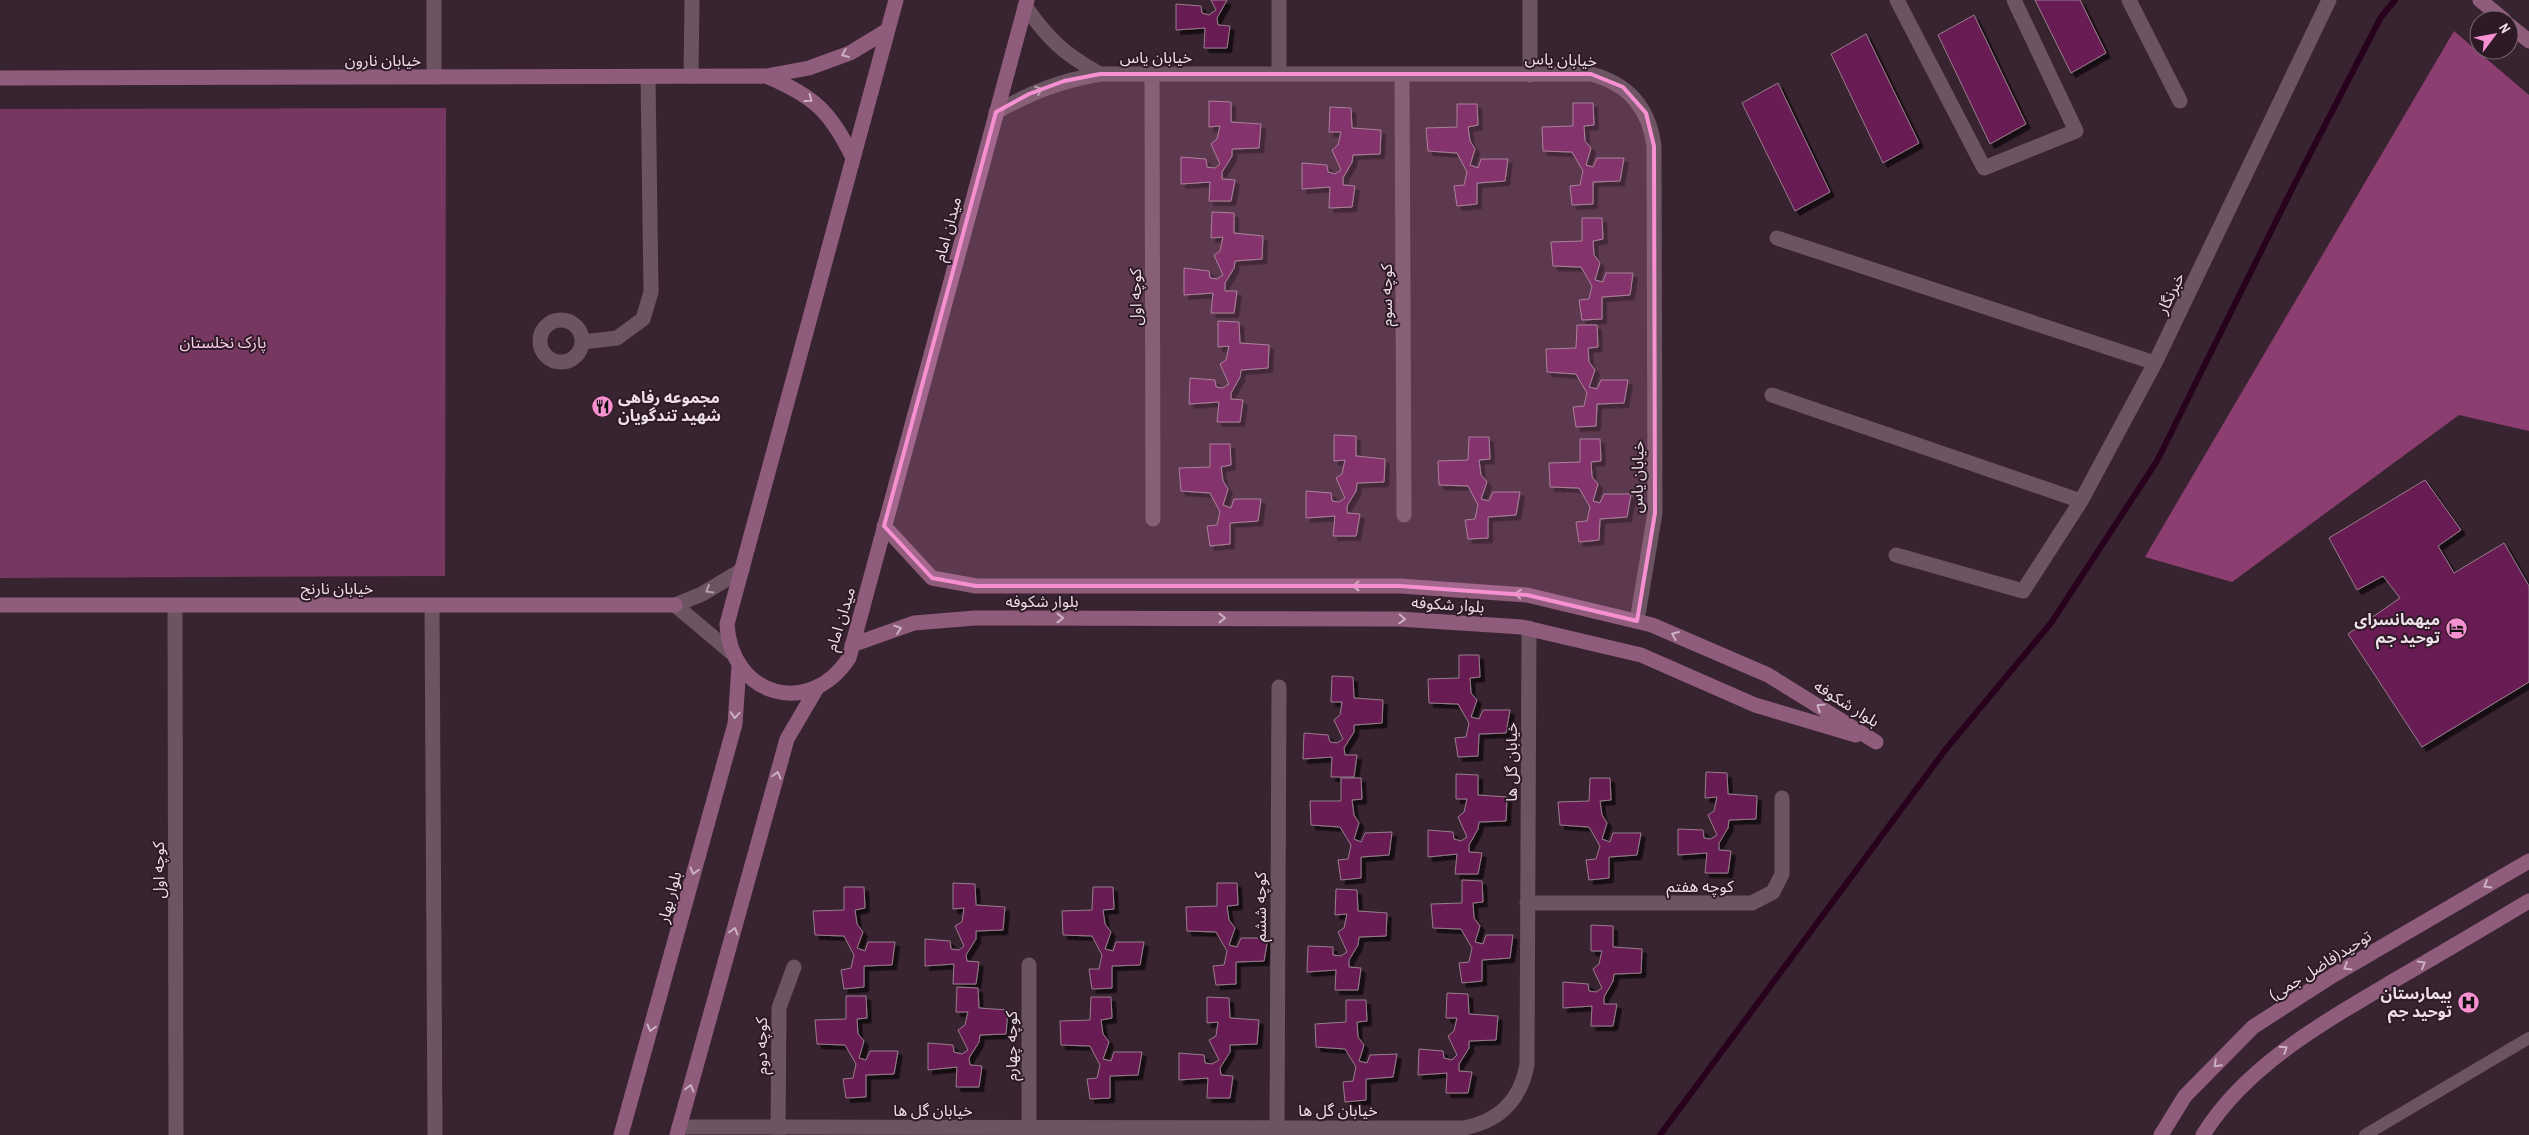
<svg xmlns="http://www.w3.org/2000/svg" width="2529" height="1135" font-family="'Archivo Narrow','Noto Sans Arabic',sans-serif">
<defs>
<filter id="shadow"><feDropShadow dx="4.5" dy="4.5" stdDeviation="0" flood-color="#0009"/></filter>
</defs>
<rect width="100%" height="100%" fill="#382330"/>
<path fill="#763860" d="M 446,108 L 445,576 L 0,578 L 0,109 Z"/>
<path fill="#8c3e71" d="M 2454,31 L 2529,95 L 2529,431 L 2459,415 L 2232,582 L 2145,557 Z"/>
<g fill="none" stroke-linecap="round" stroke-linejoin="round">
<path stroke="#28021c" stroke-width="6" d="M 1660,1135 L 1946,749 L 2051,623 L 2157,461 L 2295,183 L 2381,17 L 2395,0"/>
</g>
<path fill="#691d52" stroke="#977d8c" filter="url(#shadow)" d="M 1211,0 L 1227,0 L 1217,18 L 1218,25 L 1230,26 L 1227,48 L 1204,48 L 1205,28 L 1176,30 L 1176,4 L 1201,6 L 1202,13 L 1209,15 L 1216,10 Z
M 2035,0 L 2080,0 L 2106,53 L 2071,73 Z
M 1974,15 L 2026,124 L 1990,144 L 1938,35 Z
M 1866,34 L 1919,143 L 1883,163 L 1831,54 Z
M 1778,83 L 1830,192 L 1795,211 L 1742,103 Z
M 1209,101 L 1231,102 L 1231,122 L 1261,124 L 1259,148 L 1232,149 L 1232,156 L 1222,172 L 1222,179 L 1235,180 L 1231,201 L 1209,201 L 1210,182 L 1181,184 L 1181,157 L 1206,159 L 1207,167 L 1215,168 L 1220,164 L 1211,144 L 1217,139 L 1220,126 L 1209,127 Z
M 1573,103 L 1593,103 L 1594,125 L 1584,126 L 1585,141 L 1591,148 L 1586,165 L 1593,167 L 1597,158 L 1624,158 L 1620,181 L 1593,182 L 1593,204 L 1572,205 L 1570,186 L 1580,185 L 1583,171 L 1572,152 L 1543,151 L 1542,127 L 1573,126 Z
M 1457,104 L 1477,104 L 1478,125 L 1468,127 L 1470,141 L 1475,149 L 1470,165 L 1478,168 L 1481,159 L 1508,159 L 1505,181 L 1477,183 L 1477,204 L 1457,206 L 1454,186 L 1464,185 L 1467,172 L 1457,153 L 1428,151 L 1426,128 L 1457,127 Z
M 1330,107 L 1351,108 L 1352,128 L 1381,130 L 1380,154 L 1353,155 L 1352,162 L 1343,178 L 1343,185 L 1355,186 L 1352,207 L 1329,208 L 1330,187 L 1302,189 L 1302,163 L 1327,165 L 1328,172 L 1335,174 L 1341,170 L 1332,150 L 1338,145 L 1341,132 L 1329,132 Z
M 1212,212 L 1234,213 L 1234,233 L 1263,236 L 1262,259 L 1235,261 L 1234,268 L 1225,283 L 1225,291 L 1237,291 L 1234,313 L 1211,313 L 1213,293 L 1184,295 L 1184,268 L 1209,271 L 1210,278 L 1217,279 L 1223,275 L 1214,255 L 1220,251 L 1223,237 L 1211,238 Z
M 1582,218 L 1602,218 L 1603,239 L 1593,241 L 1594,255 L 1600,263 L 1595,280 L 1603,282 L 1606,273 L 1633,273 L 1630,295 L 1602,297 L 1602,319 L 1582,320 L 1579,300 L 1589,299 L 1592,286 L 1581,267 L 1553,266 L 1551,242 L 1582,241 Z
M 1218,321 L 1239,322 L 1240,343 L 1269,345 L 1268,368 L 1241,370 L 1240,377 L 1231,393 L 1231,399 L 1243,400 L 1240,422 L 1217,422 L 1219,402 L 1189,404 L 1190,378 L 1215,380 L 1216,387 L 1223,388 L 1229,384 L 1220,364 L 1226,360 L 1229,346 L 1218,347 Z
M 1577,325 L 1597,325 L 1598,347 L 1588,348 L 1589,362 L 1595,370 L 1589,387 L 1597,389 L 1601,380 L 1628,380 L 1624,403 L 1597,404 L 1596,426 L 1576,427 L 1573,407 L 1584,406 L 1587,393 L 1576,374 L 1547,372 L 1546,349 L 1576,348 Z
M 1334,435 L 1356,436 L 1356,456 L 1385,459 L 1384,482 L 1357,483 L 1356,491 L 1347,506 L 1347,513 L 1360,514 L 1356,536 L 1333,536 L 1335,516 L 1306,518 L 1306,491 L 1331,493 L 1332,501 L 1339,502 L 1345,498 L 1336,478 L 1342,474 L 1345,460 L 1334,461 Z
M 1469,437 L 1489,437 L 1490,459 L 1479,460 L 1481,475 L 1487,482 L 1481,499 L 1489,501 L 1493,492 L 1520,492 L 1516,515 L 1488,517 L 1488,538 L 1468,539 L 1465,520 L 1475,519 L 1478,505 L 1468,486 L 1439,485 L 1438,461 L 1468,460 Z
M 1580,439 L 1600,439 L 1601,461 L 1591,462 L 1592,477 L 1598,484 L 1593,501 L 1600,503 L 1604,494 L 1631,494 L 1627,517 L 1600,519 L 1599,540 L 1579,542 L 1576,522 L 1587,521 L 1590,507 L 1579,488 L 1550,487 L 1549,463 L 1580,462 Z
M 1210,444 L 1230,444 L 1231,465 L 1221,467 L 1223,481 L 1228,489 L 1223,505 L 1231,508 L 1234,499 L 1261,499 L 1258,521 L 1230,523 L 1230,544 L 1210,546 L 1207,526 L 1217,525 L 1220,512 L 1210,493 L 1181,491 L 1179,468 L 1210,467 Z
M 2425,480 L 2461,530 L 2438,546 L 2454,573 L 2504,543 L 2529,586 L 2529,682 L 2422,747 L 2348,634 L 2400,598 L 2383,576 L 2357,590 L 2329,538 Z
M 1459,655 L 1479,655 L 1480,677 L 1470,678 L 1471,693 L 1477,700 L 1471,717 L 1479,719 L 1483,710 L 1510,710 L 1506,733 L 1479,734 L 1478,756 L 1458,757 L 1455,738 L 1466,737 L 1469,723 L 1458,704 L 1429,703 L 1428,679 L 1459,678 Z
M 1332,676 L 1353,677 L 1354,698 L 1383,700 L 1382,723 L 1354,725 L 1354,732 L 1344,748 L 1345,755 L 1357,755 L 1354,777 L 1331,777 L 1332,757 L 1303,759 L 1304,733 L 1328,735 L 1330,742 L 1337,743 L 1343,739 L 1334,720 L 1340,715 L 1342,702 L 1331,702 Z
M 1706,772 L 1727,773 L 1728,794 L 1757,796 L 1756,819 L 1729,820 L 1728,828 L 1719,843 L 1719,850 L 1731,851 L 1728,873 L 1705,873 L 1707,853 L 1678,855 L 1678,829 L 1703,830 L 1704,838 L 1711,839 L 1717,835 L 1708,815 L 1714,811 L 1717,797 L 1705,798 Z
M 1456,774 L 1478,775 L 1478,795 L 1507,797 L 1506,821 L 1479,822 L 1478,829 L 1469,845 L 1469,852 L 1482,853 L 1478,874 L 1455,874 L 1457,854 L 1428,857 L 1428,830 L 1453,832 L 1454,839 L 1461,841 L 1467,837 L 1458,817 L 1464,812 L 1467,799 L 1456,799 Z
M 1341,778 L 1361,778 L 1362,799 L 1352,800 L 1354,815 L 1359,823 L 1354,839 L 1361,842 L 1365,833 L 1392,832 L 1389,855 L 1361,857 L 1361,878 L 1341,880 L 1338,860 L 1348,859 L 1351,845 L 1340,827 L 1311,825 L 1310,801 L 1341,801 Z
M 1590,778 L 1610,778 L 1611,800 L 1600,801 L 1602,815 L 1607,823 L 1602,839 L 1610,842 L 1613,833 L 1641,833 L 1637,855 L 1609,857 L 1609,878 L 1589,880 L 1586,860 L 1596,859 L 1600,846 L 1589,827 L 1560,825 L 1558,802 L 1589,801 Z
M 1462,880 L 1482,881 L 1483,902 L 1473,903 L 1474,918 L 1480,926 L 1475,942 L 1483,944 L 1486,935 L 1513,935 L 1510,958 L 1482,960 L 1482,981 L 1462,983 L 1459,963 L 1469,962 L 1472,948 L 1461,929 L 1433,928 L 1431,904 L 1462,903 Z
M 953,883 L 975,884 L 976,905 L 1005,907 L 1003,930 L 976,931 L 976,939 L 966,955 L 967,961 L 979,962 L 976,984 L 953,984 L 954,964 L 925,966 L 925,939 L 950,941 L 951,949 L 959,950 L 964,946 L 955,926 L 962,922 L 964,908 L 953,909 Z
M 1217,883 L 1237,883 L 1238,905 L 1227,906 L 1229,920 L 1235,928 L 1229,945 L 1237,947 L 1241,938 L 1268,938 L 1264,961 L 1236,962 L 1236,984 L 1216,985 L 1213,966 L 1224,965 L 1227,951 L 1216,932 L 1187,931 L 1186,907 L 1217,906 Z
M 844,887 L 864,887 L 865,908 L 855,910 L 857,924 L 863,932 L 857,948 L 865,951 L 868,942 L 895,942 L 892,965 L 864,966 L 864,987 L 844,989 L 841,970 L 851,968 L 854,955 L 844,936 L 815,935 L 813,911 L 844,910 Z
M 1093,887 L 1113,887 L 1114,909 L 1103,910 L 1105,924 L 1111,932 L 1105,949 L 1113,951 L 1116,942 L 1144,942 L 1140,965 L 1112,966 L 1112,988 L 1092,989 L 1089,969 L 1099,969 L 1102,955 L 1092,936 L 1063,935 L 1062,911 L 1092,910 Z
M 1336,889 L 1357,890 L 1358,911 L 1387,913 L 1386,936 L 1359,937 L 1358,945 L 1349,960 L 1349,967 L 1361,968 L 1358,990 L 1335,990 L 1336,970 L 1307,972 L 1308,946 L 1333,947 L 1333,955 L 1341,956 L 1347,952 L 1338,932 L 1344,928 L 1347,914 L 1335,915 Z
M 1591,925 L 1613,926 L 1613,947 L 1642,949 L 1641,973 L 1614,974 L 1613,981 L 1604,997 L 1604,1004 L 1617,1004 L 1613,1026 L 1591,1026 L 1592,1006 L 1563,1008 L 1563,982 L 1588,984 L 1589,991 L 1596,992 L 1602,988 L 1593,969 L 1599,964 L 1602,951 L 1591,951 Z
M 957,987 L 978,988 L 979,1008 L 1008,1010 L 1006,1034 L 980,1035 L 979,1042 L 969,1058 L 970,1065 L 982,1066 L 979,1087 L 956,1087 L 957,1067 L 928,1070 L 928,1043 L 953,1045 L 954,1052 L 962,1054 L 968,1050 L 958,1030 L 965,1025 L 968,1012 L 956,1012 Z
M 1447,993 L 1468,994 L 1469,1014 L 1498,1016 L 1496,1040 L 1469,1041 L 1469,1048 L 1459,1064 L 1459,1071 L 1472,1072 L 1468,1093 L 1446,1093 L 1447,1073 L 1418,1075 L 1419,1049 L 1443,1051 L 1444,1058 L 1452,1060 L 1457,1055 L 1448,1036 L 1454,1031 L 1457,1018 L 1446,1018 Z
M 846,996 L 866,996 L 867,1018 L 857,1019 L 858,1034 L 864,1041 L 859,1058 L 866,1060 L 870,1051 L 898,1051 L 894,1074 L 866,1075 L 866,1097 L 846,1098 L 843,1079 L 853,1078 L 856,1064 L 845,1045 L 817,1044 L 815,1020 L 846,1019 Z
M 1091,997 L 1111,997 L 1112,1018 L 1101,1020 L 1103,1034 L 1109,1042 L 1103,1059 L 1111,1061 L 1114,1052 L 1142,1052 L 1138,1075 L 1110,1076 L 1110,1098 L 1090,1099 L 1087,1079 L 1097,1078 L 1100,1065 L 1090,1046 L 1061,1045 L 1060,1021 L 1090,1020 Z
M 1207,997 L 1229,998 L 1230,1018 L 1259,1020 L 1257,1044 L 1230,1045 L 1230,1052 L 1220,1068 L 1221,1075 L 1233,1076 L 1230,1098 L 1207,1098 L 1208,1078 L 1179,1080 L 1179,1053 L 1204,1055 L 1205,1063 L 1212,1064 L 1219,1060 L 1209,1040 L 1216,1036 L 1218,1022 L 1207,1023 Z
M 1346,1000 L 1366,1000 L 1367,1021 L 1357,1022 L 1358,1037 L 1364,1045 L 1359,1061 L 1367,1063 L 1370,1055 L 1397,1054 L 1393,1077 L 1366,1079 L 1366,1100 L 1345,1102 L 1343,1082 L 1353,1081 L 1356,1067 L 1345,1049 L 1316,1047 L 1315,1024 L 1346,1022 Z"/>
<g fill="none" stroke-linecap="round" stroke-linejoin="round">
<path stroke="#6c5462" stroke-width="12" d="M 2365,1135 L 2529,1038"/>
<path stroke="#6c5462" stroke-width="15" d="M 1530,0 L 1530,75
M 1897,0 L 1984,168 L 2076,131 L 2014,0
M 2129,0 L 2180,101
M 1025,6 C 1049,40 1064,54 1100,74
M 1152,74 L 1153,519
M 1279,74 L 1279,0
M 1402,75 L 1404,515
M 691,76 L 692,0
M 434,77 L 434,0
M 996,112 C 1032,92 1060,81 1100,74 L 1591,74 C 1629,84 1649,108 1654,146 L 1655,513 L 1637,621
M 1777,238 L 2155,363
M540 341a21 21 0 1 1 42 0a21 21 0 1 1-42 0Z
M 582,342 L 617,338 L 643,319 L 651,292 L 648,77
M 1772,395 L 2081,501
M 1896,555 L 2023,591 L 2081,501 L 2155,363 L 2329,0
M 175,605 L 176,1135
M 432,605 L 435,1135
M 732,653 L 675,605 L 702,594 L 742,570
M 1527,903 L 1752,903 L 1773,892 L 1782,874 L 1782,798
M 679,1127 L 1464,1128 C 1500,1121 1520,1101 1527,1065 L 1529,628
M 778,1135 L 779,1008 L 794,967
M 1029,1135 L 1029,965
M 1277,1135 L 1279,687"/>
<path stroke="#8f5c7c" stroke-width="15" d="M 896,0 L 727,624 C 731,696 809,719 849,658 L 1027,0
M 2480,0 L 2504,20
M 2509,25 L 2529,41
M 766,76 C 814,96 831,112 853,158
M 0,78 L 766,76 L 809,68 L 850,53 L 888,30
M 884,526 L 932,578 L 976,586 L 1400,586 L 1527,595 L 1652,625 L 1768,675 L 1876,742
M 0,605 L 675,605
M 852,645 L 914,623 L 975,618 L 1399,619 L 1522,627 L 1641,655 L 1755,705 L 1856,735
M 621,1135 L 735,724 L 739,666
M 677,1135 L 787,739 L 817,688
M 2161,1135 L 2185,1096 L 2253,1027 L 2332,976 L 2529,861
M 2203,1135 C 2246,1065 2326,1021 2395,980 C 2440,954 2484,928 2529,901"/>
</g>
<defs><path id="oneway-chevron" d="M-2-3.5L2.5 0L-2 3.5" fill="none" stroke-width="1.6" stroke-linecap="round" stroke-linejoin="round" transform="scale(1.25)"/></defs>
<g stroke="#ccb1c2">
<use href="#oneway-chevron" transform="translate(845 54) rotate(157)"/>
<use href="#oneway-chevron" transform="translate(809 99) rotate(36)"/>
<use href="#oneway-chevron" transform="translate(1356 586) rotate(-180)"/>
<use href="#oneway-chevron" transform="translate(1518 594) rotate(-176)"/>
<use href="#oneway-chevron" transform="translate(1060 618)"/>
<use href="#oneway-chevron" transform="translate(1222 618)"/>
<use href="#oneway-chevron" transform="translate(1402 619) rotate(3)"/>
<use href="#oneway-chevron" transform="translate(898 629) rotate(-19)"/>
<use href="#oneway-chevron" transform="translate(1675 635) rotate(-157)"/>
<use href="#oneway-chevron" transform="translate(1820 707) rotate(-148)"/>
<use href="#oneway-chevron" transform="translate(735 715) rotate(94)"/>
<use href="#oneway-chevron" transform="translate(777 775) rotate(-75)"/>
<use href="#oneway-chevron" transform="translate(694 871) rotate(105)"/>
<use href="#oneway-chevron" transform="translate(2487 885) rotate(150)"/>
<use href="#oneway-chevron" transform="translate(734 931) rotate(-75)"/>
<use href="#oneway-chevron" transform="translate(2422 964) rotate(-30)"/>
<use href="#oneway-chevron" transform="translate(2347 967) rotate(150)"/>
<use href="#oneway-chevron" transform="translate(651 1028) rotate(105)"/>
<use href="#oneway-chevron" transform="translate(2284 1049) rotate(-33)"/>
<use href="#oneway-chevron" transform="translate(2217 1064) rotate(135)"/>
<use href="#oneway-chevron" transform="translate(690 1088) rotate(-75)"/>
</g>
<g stroke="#b3a0ab">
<use href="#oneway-chevron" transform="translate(1039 90) rotate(-20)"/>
<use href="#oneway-chevron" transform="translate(709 590) rotate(149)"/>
</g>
<path fill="#f690d0" fill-opacity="0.2" stroke="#f690d0" stroke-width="4" stroke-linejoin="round" d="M 1100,74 L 1591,74 L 1623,87 L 1646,113 L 1654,146 L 1655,513 L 1637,621 L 1527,595 L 1400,586 L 976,586 L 932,578 L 884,526 L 996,112 L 1029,94 L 1064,81 Z"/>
<defs>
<symbol id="restaurant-disc" viewBox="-11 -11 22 22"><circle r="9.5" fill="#f690d0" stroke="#2e1a26"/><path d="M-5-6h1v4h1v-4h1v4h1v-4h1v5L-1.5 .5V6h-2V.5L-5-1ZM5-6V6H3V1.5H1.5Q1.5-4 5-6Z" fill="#111"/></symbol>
<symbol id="hotel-disc" viewBox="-11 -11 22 22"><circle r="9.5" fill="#f690d0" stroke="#2e1a26"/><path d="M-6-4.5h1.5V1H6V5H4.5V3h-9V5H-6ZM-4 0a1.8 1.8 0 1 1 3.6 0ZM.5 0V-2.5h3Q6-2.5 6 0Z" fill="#111"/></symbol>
<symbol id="hospital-disc" viewBox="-11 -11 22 22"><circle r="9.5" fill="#f690d0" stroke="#2e1a26"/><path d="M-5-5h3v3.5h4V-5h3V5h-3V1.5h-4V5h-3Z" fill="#111"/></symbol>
</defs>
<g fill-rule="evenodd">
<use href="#restaurant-disc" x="590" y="394" width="25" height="25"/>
<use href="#hotel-disc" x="2444" y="616" width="25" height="25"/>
<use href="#hospital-disc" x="2456" y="990" width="25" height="25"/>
</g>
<g text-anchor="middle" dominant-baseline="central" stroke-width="4" stroke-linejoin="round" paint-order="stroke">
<g font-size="16" fill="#eddfe7" stroke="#2e1a26">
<text x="1156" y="57">خیابان یاس</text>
<text transform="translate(1561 59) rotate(2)">خیابان یاس</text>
<text x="383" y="60">خیابان نارون</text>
<text transform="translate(947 229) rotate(-75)">میدان امام</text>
<text transform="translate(2170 293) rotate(-64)">خبرنگار</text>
<text transform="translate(1386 295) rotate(-90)">کوچه سوم</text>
<text transform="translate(1135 297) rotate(-90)">کوچه اول</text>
<text transform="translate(1637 477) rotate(-89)">خیابان یاس</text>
<text x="337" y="588">خیابان نارنج</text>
<text x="1042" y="601">بلوار شکوفه</text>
<text transform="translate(1448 604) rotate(4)">بلوار شکوفه</text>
<text transform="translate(840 619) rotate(-73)">میدان امام</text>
<text transform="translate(1847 703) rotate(32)">بلوار شکوفه</text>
<text transform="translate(1511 762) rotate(-90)">خیابان گل ها</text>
<text transform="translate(158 870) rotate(-90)">کوچه اول</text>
<text x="1700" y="886">کوچه هفتم</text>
<text transform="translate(669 897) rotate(-75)">بلوار بهار</text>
<text transform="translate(1260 907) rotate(-90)">کوچه ششم</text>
<text transform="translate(2320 965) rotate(-32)">توحید(فاضل جمی)</text>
<text transform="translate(761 1046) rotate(-90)">کوچه دوم</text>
<text transform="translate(1011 1046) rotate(-90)">کوچه چهارم</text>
<text x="933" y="1110">خیابان گل ها</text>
<text x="1338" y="1110">خیابان گل ها</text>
</g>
<g font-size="16" fill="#fccfea" stroke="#2e1a26">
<text x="223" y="342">پارک نخلستان</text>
</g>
<g font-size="16" font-weight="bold" fill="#eddfe7" stroke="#2e1a26" text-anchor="end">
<text x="618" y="397" text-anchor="start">مجموعه رفاهی<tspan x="618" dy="18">شهید تندگویان</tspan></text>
<text x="2440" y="619">میهمانسرای<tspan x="2440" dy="18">توحید جم</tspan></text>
<text x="2452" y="993">بیمارستان<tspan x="2452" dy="18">توحید جم</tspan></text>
</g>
</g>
<g transform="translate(2494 35) rotate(58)"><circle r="24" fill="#2e1a26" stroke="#7a6973"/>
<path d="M0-4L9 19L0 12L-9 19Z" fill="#f690d0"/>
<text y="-8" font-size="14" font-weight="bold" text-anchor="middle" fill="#eddfe7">N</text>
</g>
</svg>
